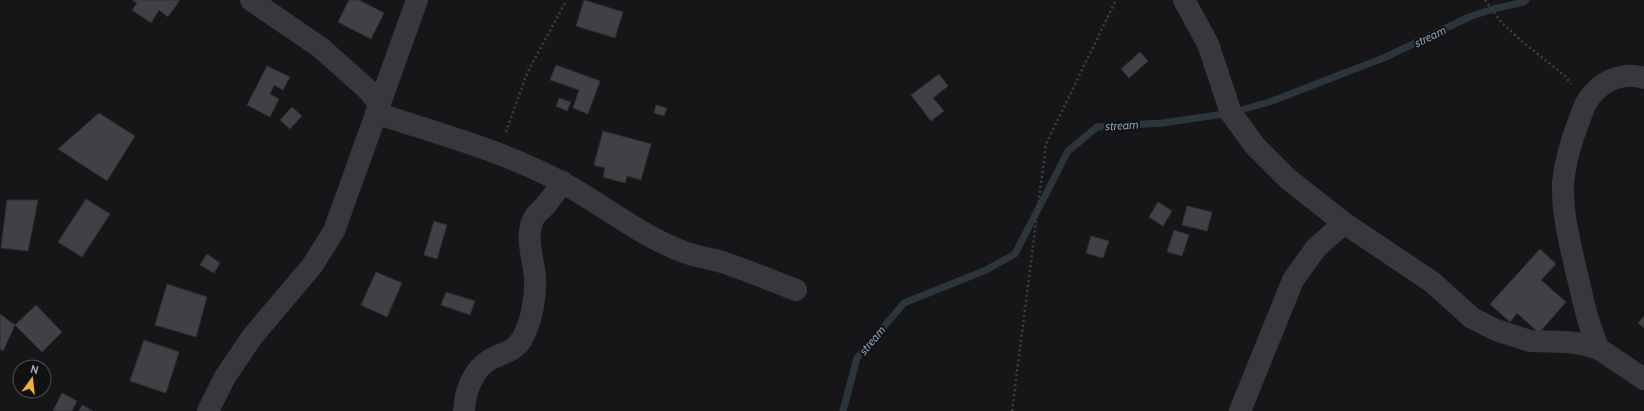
<svg xmlns="http://www.w3.org/2000/svg" width="1644" height="411" font-family="Cabin,sans-serif">
<rect width="100%" height="100%" fill="#161618"/>
<g fill="none" stroke-linecap="round" stroke-linejoin="round">
<path stroke="#2c353c" stroke-width="7" d="M 843,411 L 857,358 L 904,303 L 986,270 L 1015,254 L 1068,151 L 1097,127 L 1162,123 L 1231,113 L 1272,101 L 1386,57 L 1469,17 L 1493,9 L 1524,2 L 1526,0"/>
</g>
<path fill="#404145" stroke="#303034" d="M 132,0 L 180,0 L 168,17 L 159,10 L 151,23 L 132,10 L 137,3 Z
M 349,0 L 359,0 L 384,13 L 371,39 L 338,22 Z
M 584,0 L 623,12 L 615,38 L 576,26 Z
M 1140,52 L 1148,61 L 1129,78 L 1121,69 Z
M 556,65 L 600,81 L 588,114 L 573,108 L 579,90 L 550,80 Z
M 267,66 L 290,77 L 283,90 L 274,85 L 270,94 L 279,99 L 270,117 L 247,105 Z
M 939,74 L 948,86 L 933,98 L 944,111 L 931,121 L 911,95 Z
M 559,98 L 571,102 L 567,111 L 556,106 Z
M 656,105 L 667,108 L 664,116 L 654,113 Z
M 292,107 L 302,116 L 290,129 L 280,120 Z
M 99,113 L 135,136 L 107,181 L 58,149 Z
M 603,131 L 651,144 L 641,180 L 627,176 L 625,183 L 603,177 L 605,168 L 594,165 Z
M 86,199 L 110,214 L 82,257 L 58,242 Z
M 7,200 L 38,200 L 28,251 L 1,248 Z
M 1158,202 L 1172,211 L 1163,226 L 1149,217 Z
M 1187,206 L 1212,212 L 1207,231 L 1182,225 Z
M 434,221 L 447,225 L 437,259 L 424,255 Z
M 1174,230 L 1189,235 L 1182,256 L 1167,252 Z
M 1091,236 L 1109,241 L 1103,258 L 1086,253 Z
M 1540,249 L 1556,264 L 1541,280 L 1566,302 L 1539,333 L 1517,313 L 1510,322 L 1490,304 Z
M 207,254 L 220,263 L 214,273 L 200,265 Z
M 376,272 L 402,283 L 387,317 L 361,305 Z
M 167,284 L 207,297 L 196,337 L 155,325 Z
M 446,292 L 475,301 L 470,315 L 441,305 Z
M 36,305 L 62,332 L 42,352 L 15,325 Z
M 0,314 L 15,325 L 3,351 L 0,349 Z
M 1644,316 L 1644,328 L 1638,323 Z
M 144,340 L 179,352 L 166,393 L 130,381 Z
M 62,393 L 77,401 L 72,411 L 53,411 Z
M 82,405 L 93,411 L 79,411 Z"/>
<g fill="none" stroke-linecap="round" stroke-linejoin="round">
<path stroke="#3d3f44" stroke-width="2.5" stroke-dasharray="2 3" stroke-linecap="butt" d="M 1485,0 L 1501,22 L 1524,43 L 1565,76 L 1571,84
M 506,132 L 527,73 L 565,3
M 1012,411 L 1046,144 L 1116,0"/>
<path stroke="#37383d" stroke-width="22" d="M 251,0 L 321,48 L 368,90 L 380,105
M 1184,0 L 1208,44 L 1231,113 L 1255,146 L 1288,179 L 1344,223 L 1432,282 L 1472,318 L 1496,330 L 1530,341 L 1566,342 L 1582,344 L 1599,349 L 1644,379
M 376,113 C 438,134 505,151 563,183 C 604,205 640,236 684,252 C 696,257 710,258 722,262 C 747,270 772,281 796,290
M 1599,349 C 1588,325 1583,300 1577,274 C 1570,244 1562,214 1563,183 C 1565,163 1571,141 1579,121 C 1584,106 1588,96 1601,86 C 1612,77 1630,73 1644,78
M 208,411 L 225,377 L 252,337 L 312,266 L 334,231 L 417,0
M 464,411 C 465,391 473,369 491,359 C 506,351 516,352 524,335 C 532,319 536,296 535,278 C 534,260 524,235 534,218 C 536,214 541,210 544,207 C 551,199 557,190 563,182
M 1240,411 L 1293,280 L 1316,248 L 1344,223"/>
</g>
<g text-anchor="middle" dominant-baseline="central" stroke-width="4" stroke-linejoin="round" paint-order="stroke">
<g font-size="12" font-style="italic" fill="#7f9bb3" stroke="#111113">
<text transform="translate(1430 36) rotate(-26)">stream</text>
<text transform="translate(1122 125) rotate(-3)">stream</text>
<text transform="translate(872 340) rotate(-50)">stream</text>
</g>
</g>
<g transform="translate(32 379) rotate(15)"><circle r="19" fill="#111113" stroke="#4d4f55"/>
<path d="M0-3L7 15L0 10L-7 15Z" fill="#f2b134"/>
<text y="-6" font-size="11" font-weight="bold" text-anchor="middle" fill="#a8adb8">N</text>
</g>
</svg>
